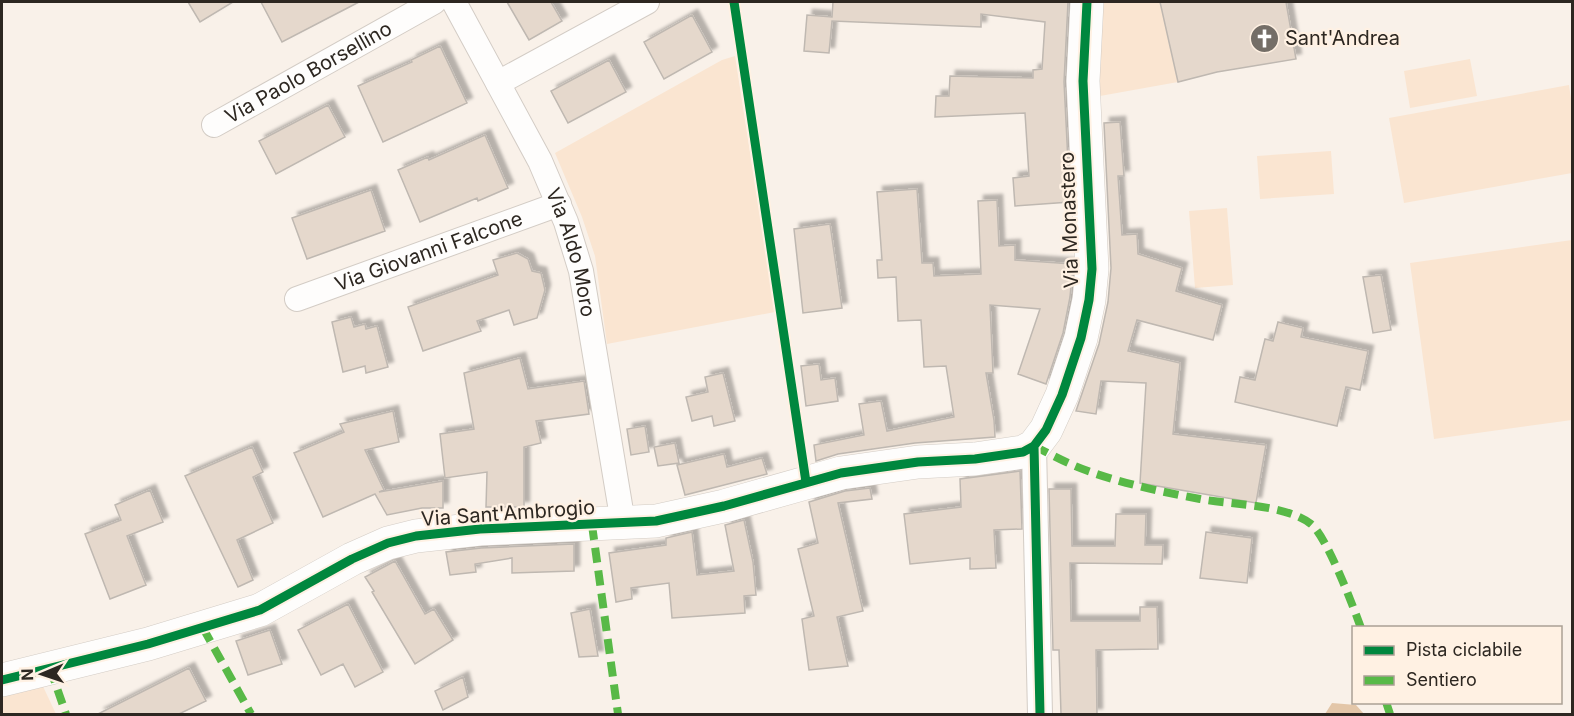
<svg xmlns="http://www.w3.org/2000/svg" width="1574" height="716" font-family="Inter,sans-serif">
<defs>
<filter id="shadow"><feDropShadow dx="5.5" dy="-5.5" stdDeviation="1.5" flood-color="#0004"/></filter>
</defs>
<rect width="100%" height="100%" fill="#f9f1e9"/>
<path fill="#fae5d1" d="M 1099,2 L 1161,2 L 1178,82 L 1100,96 Z
M 735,56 L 775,312 L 607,344 L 595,256 L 582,217 L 555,153 L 722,60 Z
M 1470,59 L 1477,96 L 1410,108 L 1404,71 Z
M 1569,85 L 1572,106 L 1572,173 L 1404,203 L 1389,118 Z
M 1331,151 L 1334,194 L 1260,199 L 1257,156 Z
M 1227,208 L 1233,285 L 1195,288 L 1189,211 Z
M 1572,240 L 1572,420 L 1434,439 L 1410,263 Z
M 40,680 L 56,714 L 2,714 L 2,690 Z"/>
<path fill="#e3c6a8" d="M 1332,703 L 1356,705 L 1364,714 L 1325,714 Z"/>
<path fill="#e5d8cc" stroke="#bfb8b1" stroke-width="1.5" filter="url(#shadow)" d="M 188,2 L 233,2 L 200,22 Z
M 261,2 L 359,2 L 282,42 Z
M 507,2 L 551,2 L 562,21 L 529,40 Z
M 833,2 L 1068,2 L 1064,82 L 1070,202 L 1015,206 L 1013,178 L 1029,176 L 1025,113 L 935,117 L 936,96 L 949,96 L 950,76 L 1033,78 L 1033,70 L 1042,69 L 1045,22 L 981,14 L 981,27 L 832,21 L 829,53 L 804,51 L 807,15 L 832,17 Z
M 1160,2 L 1286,2 L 1296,59 L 1217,72 L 1178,82 Z
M 692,15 L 712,52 L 664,79 L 644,42 Z
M 440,46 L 467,103 L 383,142 L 358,86 L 412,62 L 411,60 Z
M 609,60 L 626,92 L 568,123 L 551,91 Z
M 328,105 L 345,137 L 276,174 L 259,141 Z
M 1120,122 L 1124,176 L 1118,176 L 1122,235 L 1137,234 L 1138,254 L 1182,268 L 1176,291 L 1222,305 L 1213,340 L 1137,320 L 1128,351 L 1180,363 L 1173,434 L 1266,445 L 1256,503 L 1140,483 L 1146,383 L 1101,381 L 1096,414 L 1076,411 L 1099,344 L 1108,302 L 1111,268 L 1104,123 Z
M 485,135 L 508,188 L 478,201 L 477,198 L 420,222 L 398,170 L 428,157 L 429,160 Z
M 917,189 L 922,263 L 933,263 L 934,276 L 981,274 L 978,201 L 997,200 L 999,246 L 1015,245 L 1015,260 L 1073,264 L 1070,297 L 1063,333 L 1046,384 L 1018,374 L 1040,309 L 990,305 L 993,373 L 986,373 L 994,420 L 995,437 L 915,443 L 838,454 L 816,461 L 814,445 L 864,435 L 859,404 L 881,401 L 887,431 L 954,417 L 946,366 L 924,367 L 921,320 L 898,321 L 896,277 L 878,278 L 877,260 L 882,260 L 877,192 Z
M 371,190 L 385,231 L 307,259 L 292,218 Z
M 830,224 L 842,308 L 803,313 L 794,229 Z
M 517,253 L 528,259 L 532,271 L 541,273 L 545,290 L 537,318 L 514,325 L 509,310 L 477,321 L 481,331 L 423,351 L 408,307 L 498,275 L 493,260 Z
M 1381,275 L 1391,330 L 1373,333 L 1363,277 Z
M 351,317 L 354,327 L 365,324 L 366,329 L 377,326 L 388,367 L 366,373 L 365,366 L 343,372 L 332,322 Z
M 1278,322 L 1303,328 L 1301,337 L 1368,351 L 1360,390 L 1346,387 L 1337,426 L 1235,402 L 1240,377 L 1255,380 L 1265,339 L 1273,341 Z
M 520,358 L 528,389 L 584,381 L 589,414 L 536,421 L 541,443 L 524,447 L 524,507 L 486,507 L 487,472 L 445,478 L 440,434 L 474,429 L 464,373 Z
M 819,364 L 821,380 L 835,378 L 838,401 L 806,406 L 801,366 Z
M 723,373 L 735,421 L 714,426 L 712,416 L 692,421 L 686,397 L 708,392 L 705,377 Z
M 393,411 L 399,442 L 365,450 L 384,490 L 379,492 L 443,481 L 443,508 L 422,508 L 387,515 L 375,494 L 323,517 L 294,453 L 344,432 L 340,424 Z
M 645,426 L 649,452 L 631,455 L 627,429 Z
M 675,443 L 679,463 L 658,466 L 654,447 Z
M 252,447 L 263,472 L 253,477 L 273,523 L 237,540 L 253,580 L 238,587 L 185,476 Z
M 724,454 L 727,467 L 762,458 L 767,474 L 685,495 L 677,465 Z
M 1020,471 L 1022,529 L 994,530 L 996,568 L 970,569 L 970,558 L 910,564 L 904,514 L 961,507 L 960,479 Z
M 870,488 L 872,499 L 838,503 L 863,611 L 837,617 L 848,666 L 809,670 L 802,619 L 814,616 L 798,549 L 818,543 L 809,502 L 845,491 Z
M 1049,489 L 1071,489 L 1072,546 L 1115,546 L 1116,514 L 1146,514 L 1145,545 L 1163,545 L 1162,564 L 1070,563 L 1071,621 L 1140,621 L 1140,607 L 1157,607 L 1158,649 L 1096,650 L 1097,714 L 1061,714 L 1059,650 L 1053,650 Z
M 150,490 L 163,522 L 127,536 L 146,585 L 110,599 L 85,534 L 121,520 L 115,505 Z
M 744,520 L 753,562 L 756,595 L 744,596 L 745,613 L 672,618 L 669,583 L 631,588 L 632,599 L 616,602 L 609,553 L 666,545 L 666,538 L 692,532 L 697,575 L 734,571 L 725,525 Z
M 1206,532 L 1252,538 L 1247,583 L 1200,578 Z
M 574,544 L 574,571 L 512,573 L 512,558 L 475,564 L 476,572 L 450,575 L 446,552 L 481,548 Z
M 395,561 L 425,614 L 434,609 L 453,640 L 415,664 L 372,592 L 374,591 L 365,577 Z
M 348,604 L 383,672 L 355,687 L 343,664 L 321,675 L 298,630 Z
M 590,609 L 598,656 L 579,657 L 571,613 Z
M 270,630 L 282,664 L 248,675 L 236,641 Z
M 189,668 L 206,701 L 179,714 L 98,714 Z
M 463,677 L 468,697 L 443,710 L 435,691 Z"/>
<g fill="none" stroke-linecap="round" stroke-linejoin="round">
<defs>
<g id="street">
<path id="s1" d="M 454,2 L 540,161 L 566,222 L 581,271 L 623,523"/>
<path d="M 498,83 L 647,2"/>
<path id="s2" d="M 214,125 L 434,2"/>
<path id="s3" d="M 297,299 L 559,204"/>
<path d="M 1034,446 L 1040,714"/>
</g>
<path id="secondary" d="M 2,680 L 148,644 L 260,610 L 352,559 L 388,543 L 416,536 L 480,529 L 656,521 L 724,506 L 841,473 L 918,462 L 975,459 L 1023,452 L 1034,446 L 1046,430 L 1062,395 L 1081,338 L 1089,300 L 1092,269 L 1083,81 L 1087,2"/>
</defs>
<use href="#street" stroke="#d3ccc5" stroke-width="26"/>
<use href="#secondary" stroke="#d3ccc5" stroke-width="34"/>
<use href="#street" stroke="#fefdfc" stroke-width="24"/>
<use href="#secondary" stroke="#fefdfc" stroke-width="33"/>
<path stroke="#58b947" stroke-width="8" stroke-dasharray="15 8" stroke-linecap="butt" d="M 1034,446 C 1052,455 1070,465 1088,471 C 1124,484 1163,492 1200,499 C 1232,505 1285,504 1311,524 C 1327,537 1353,606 1361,628
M 592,525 L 618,714
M 203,628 L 251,714
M 50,668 L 66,714
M 1386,702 L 1390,714"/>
<defs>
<path id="cycleway" d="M 734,2 L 806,482
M 2,680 L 148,644 L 260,610 L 352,559 L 388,543 L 416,536 L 480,529 L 656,521 L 724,506 L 841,473 L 918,462 L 975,459 L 1023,452 L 1034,446
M 1040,714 L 1034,446 L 1046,430 L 1062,395 L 1081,338 L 1089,300 L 1092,269 L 1083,81 L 1087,2"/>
</defs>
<use href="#cycleway" stroke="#fff1e3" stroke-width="13"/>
<use href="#cycleway" stroke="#00873e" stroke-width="9"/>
</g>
<defs>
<symbol id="church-disc" viewBox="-11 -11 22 22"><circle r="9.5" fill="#746e67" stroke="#fff1e3"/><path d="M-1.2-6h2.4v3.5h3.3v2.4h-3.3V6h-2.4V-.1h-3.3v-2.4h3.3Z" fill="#fff"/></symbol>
</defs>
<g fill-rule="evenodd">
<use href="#church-disc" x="1248" y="22" width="33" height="33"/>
</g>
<g text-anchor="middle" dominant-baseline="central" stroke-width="4.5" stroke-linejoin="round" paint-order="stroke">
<g font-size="20" fill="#2d2721" stroke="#fff1e3" text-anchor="start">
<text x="1285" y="38">Sant'Andrea</text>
</g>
<g font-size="20" fill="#2d2721" stroke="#fff1e3">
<text stroke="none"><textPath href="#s2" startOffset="108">Via Paolo Borsellino</textPath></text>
<text transform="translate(1069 220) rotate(-92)">Via Monastero</text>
<text stroke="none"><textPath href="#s3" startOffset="140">Via Giovanni Falcone</textPath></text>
<text stroke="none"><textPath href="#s1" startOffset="278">Via Aldo Moro</textPath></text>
<text transform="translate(508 513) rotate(-4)">Via Sant'Ambrogio</text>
</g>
</g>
<rect width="1574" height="716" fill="none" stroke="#2d2721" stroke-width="6"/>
<rect x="1352" y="626" width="210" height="78" fill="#fff1e3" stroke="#aba095" stroke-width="1.5"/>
<rect x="1364" y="646" width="30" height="9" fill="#00873e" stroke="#aba095" stroke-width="1.5"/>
<text x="1406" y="656" font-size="18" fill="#2d2721">Pista ciclabile</text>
<rect x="1364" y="676" width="30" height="9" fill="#58b947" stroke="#aba095" stroke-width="1.5"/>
<text x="1406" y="686" font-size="18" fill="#2d2721">Sentiero</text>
<g transform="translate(42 674) rotate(268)" stroke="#fff1e3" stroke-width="4.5" paint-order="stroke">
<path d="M0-4.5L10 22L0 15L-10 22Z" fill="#2d2721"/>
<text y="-9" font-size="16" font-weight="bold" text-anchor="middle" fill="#2d2721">N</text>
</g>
</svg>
